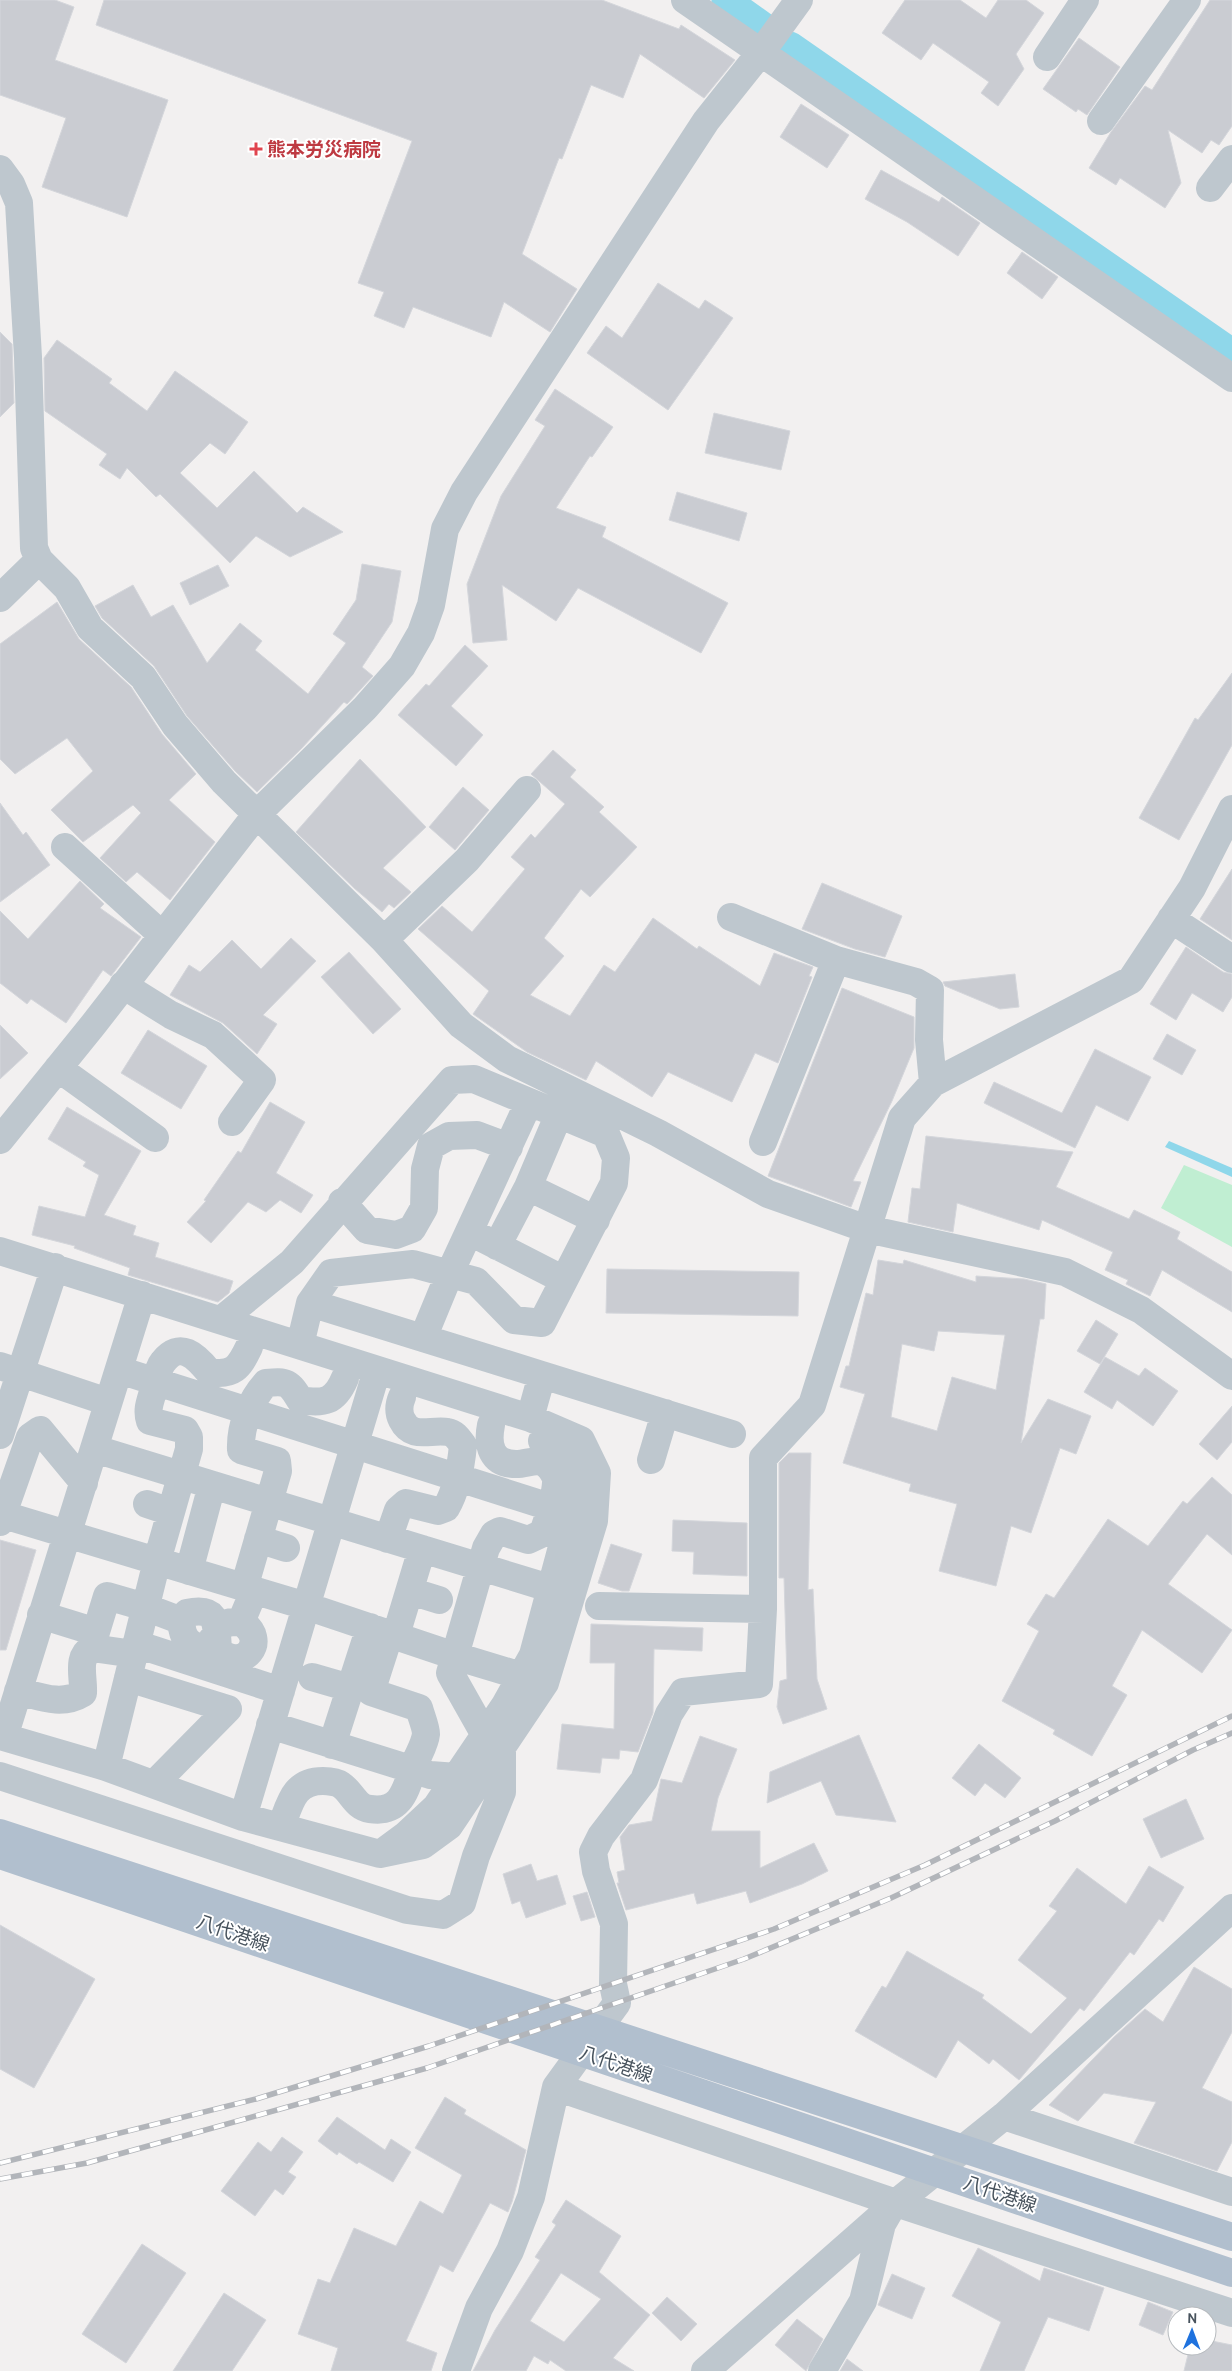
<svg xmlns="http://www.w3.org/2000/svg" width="1232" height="2371" font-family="Cabin,'Noto Sans JP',sans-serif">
<rect width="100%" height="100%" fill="#f2f0f0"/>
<path fill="#c0eed2" d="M 1184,1165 L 1232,1185 L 1232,1247 L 1161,1208 Z"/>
<path fill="#8fd7ea" d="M 1169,1141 L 1232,1168 L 1232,1177 L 1165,1147 Z"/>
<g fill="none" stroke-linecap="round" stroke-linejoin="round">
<path stroke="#8fd7ea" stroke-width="29" d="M 726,0 L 764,27
M 790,46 L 1232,353"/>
</g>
<path fill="#caccd2" stroke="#d4d6db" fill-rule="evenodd" d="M 0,0 L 55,0 L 74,7 L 55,60 L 168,100 L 127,217 L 42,187 L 66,118 L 0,95 Z
M 104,0 L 602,0 L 679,29 L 681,25 L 735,60 L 704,98 L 640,54 L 623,98 L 591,85 L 562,159 L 559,158 L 522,254 L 577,289 L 550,332 L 504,302 L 491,337 L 413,307 L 404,328 L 374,316 L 384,292 L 358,283 L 412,141 L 96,25 Z
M 905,0 L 960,0 L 986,18 L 998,0 L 1026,0 L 1044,13 L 1016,54 L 1024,69 L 998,106 L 981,93 L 989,82 L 933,43 L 921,60 L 882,33 Z
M 1210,0 L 1232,0 L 1232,126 L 1219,145 L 1211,140 L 1202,153 L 1168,130 L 1181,183 L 1165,208 L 1120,178 L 1116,185 L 1089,168 L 1111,132 L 1145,86 L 1152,90 Z
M 1079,38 L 1120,67 L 1087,115 L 1078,109 L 1076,112 L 1043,89 Z
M 801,104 L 849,135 L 827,168 L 780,137 Z
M 881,170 L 939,202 L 942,197 L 980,223 L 958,256 L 907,222 L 865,199 Z
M 1022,252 L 1058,277 L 1042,299 L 1007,273 Z
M 658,283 L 699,309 L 705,300 L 733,318 L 668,410 L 587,353 L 606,326 L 622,338 Z
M 0,332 L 12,344 L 14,403 L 0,417 Z
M 57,340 L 112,379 L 109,383 L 147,411 L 175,371 L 248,422 L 225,454 L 210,443 L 180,473 L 217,508 L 254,471 L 297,513 L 303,507 L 343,532 L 290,557 L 256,536 L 230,563 L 160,494 L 156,497 L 127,468 L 120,479 L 99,465 L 107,454 L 45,411 L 44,358 Z
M 555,389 L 613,427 L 592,457 L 590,456 L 556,508 L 606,527 L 602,537 L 728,603 L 701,653 L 578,588 L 556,621 L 502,585 L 507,640 L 473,643 L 467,584 L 501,496 L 545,426 L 535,420 Z
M 714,413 L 790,431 L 781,470 L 705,453 Z
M 677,492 L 747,513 L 739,541 L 669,520 Z
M 362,564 L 401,571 L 392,622 L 362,667 L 373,676 L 347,704 L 344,702 L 302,748 L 257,792 L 235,771 L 187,716 L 154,666 L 102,618 L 95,606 L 133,585 L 151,617 L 173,605 L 207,663 L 240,623 L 262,641 L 255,650 L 308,694 L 346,643 L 333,634 L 356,600 Z
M 218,565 L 229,586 L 190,605 L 180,583 Z
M 57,602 L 79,639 L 131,687 L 162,734 L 196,774 L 169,800 L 215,842 L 170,900 L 137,872 L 126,882 L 100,858 L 141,813 L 133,805 L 83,842 L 51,810 L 93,771 L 67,738 L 15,774 L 0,759 L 0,644 Z
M 465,645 L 488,666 L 451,706 L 483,735 L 456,766 L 398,715 L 426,684 L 429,686 Z
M 1232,673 L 1232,745 L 1179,840 L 1139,818 L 1195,718 L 1198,720 Z
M 553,750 L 576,770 L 570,777 L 604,807 L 599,812 L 637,847 L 590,897 L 581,889 L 544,938 L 564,956 L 530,995 L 570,1016 L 604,965 L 615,972 L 653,918 L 697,949 L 699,946 L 760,986 L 774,953 L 813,967 L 809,976 L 812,977 L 778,1063 L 755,1053 L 732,1102 L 668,1072 L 652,1097 L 596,1061 L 586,1080 L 527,1052 L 473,1014 L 489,991 L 418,929 L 442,906 L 472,932 L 525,869 L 511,857 L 531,834 L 535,838 L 565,804 L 531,774 Z
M 360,759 L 426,827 L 383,868 L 411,892 L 394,908 L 389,904 L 382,912 L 354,888 L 296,832 Z
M 463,787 L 489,810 L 455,850 L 429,827 Z
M 0,803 L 23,835 L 26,832 L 50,865 L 0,902 Z
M 1232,869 L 1232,940 L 1200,919 Z
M 80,881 L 104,904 L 100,908 L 141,937 L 111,976 L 103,970 L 66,1023 L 31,999 L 27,1004 L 0,983 L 0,911 L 28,939 Z
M 822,883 L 902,916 L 885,957 L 855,949 L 802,929 Z
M 291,938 L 316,961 L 263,1015 L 277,1024 L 257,1054 L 223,1023 L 170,995 L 189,965 L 200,972 L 232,940 L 261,969 Z
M 1186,947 L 1223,972 L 1232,974 L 1232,997 L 1223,1012 L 1192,993 L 1176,1020 L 1150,1004 Z
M 349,952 L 401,1009 L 373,1034 L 321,977 Z
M 1015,974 L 1019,1007 L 1000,1009 L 945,986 L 943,982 Z
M 842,988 L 914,1017 L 914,1048 L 892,1101 L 853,1181 L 861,1182 L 851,1207 L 768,1176 Z
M 0,1025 L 28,1053 L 0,1079 Z
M 148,1030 L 207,1066 L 181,1109 L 121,1073 Z
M 1167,1034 L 1196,1050 L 1182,1075 L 1153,1059 Z
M 1095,1049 L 1151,1077 L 1128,1121 L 1096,1105 L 1075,1148 L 984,1103 L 994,1082 L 1062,1113 Z
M 270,1102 L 305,1122 L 276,1173 L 313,1195 L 301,1213 L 280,1200 L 266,1212 L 248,1202 L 211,1243 L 187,1222 L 206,1201 L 204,1200 L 238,1151 L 241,1153 Z
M 67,1107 L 141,1151 L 104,1215 L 136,1226 L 133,1235 L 159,1243 L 155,1257 L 233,1281 L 229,1293 L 218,1302 L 128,1275 L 130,1268 L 74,1248 L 75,1246 L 32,1235 L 39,1206 L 85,1217 L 99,1175 L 83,1166 L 86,1162 L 48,1139 Z
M 926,1136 L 1073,1152 L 1056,1187 L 1129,1219 L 1134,1210 L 1180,1232 L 1177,1239 L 1232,1272 L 1232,1312 L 1162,1270 L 1150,1296 L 1126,1284 L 1128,1280 L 1105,1270 L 1113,1252 L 1042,1220 L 1039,1230 L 957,1203 L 953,1232 L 908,1222 L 912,1188 L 920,1189 Z
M 878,1260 L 903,1264 L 904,1260 L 976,1282 L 976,1276 L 1024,1279 L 1046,1284 L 1044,1319 L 1040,1319 L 1021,1443 L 1048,1399 L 1091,1416 L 1076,1454 L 1060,1448 L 1031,1533 L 1011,1526 L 996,1586 L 939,1571 L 957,1504 L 909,1491 L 911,1484 L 843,1463 L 865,1394 L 840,1387 L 846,1366 L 849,1366 L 866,1293 L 873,1295 ZM 938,1331 L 1005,1335 L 996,1390 L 952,1377 L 937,1431 L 891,1417 L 902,1344 L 934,1351 Z
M 607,1269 L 799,1272 L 798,1316 L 606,1313 Z
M 1096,1320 L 1118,1334 L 1100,1364 L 1077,1351 Z
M 1105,1357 L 1139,1376 L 1145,1368 L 1178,1391 L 1153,1426 L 1117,1400 L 1112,1409 L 1084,1392 Z
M 1232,1406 L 1232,1442 L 1217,1460 L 1199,1444 Z
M 789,1453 L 811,1453 L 808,1590 L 813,1589 L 817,1679 L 827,1709 L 783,1724 L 777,1707 L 780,1681 L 787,1679 L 784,1578 L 779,1578 L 779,1463 Z
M 1212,1477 L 1232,1495 L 1232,1555 L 1207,1534 L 1168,1584 L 1232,1630 L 1202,1673 L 1142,1630 L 1112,1686 L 1127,1695 L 1092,1756 L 1053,1734 L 1055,1730 L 1002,1701 L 1039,1631 L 1027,1624 L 1046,1594 L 1054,1598 L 1108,1519 L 1148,1546 L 1183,1501 L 1187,1504 Z
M 673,1520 L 747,1523 L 747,1576 L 693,1574 L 694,1552 L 672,1551 Z
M 0,1540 L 36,1550 L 6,1650 L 0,1650 Z
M 611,1544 L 642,1554 L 629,1591 L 622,1591 L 598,1583 Z
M 591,1624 L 703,1628 L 702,1651 L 654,1649 L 653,1713 L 638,1752 L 620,1750 L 619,1759 L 602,1758 L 600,1773 L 557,1769 L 562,1724 L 614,1729 L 615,1663 L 590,1663 Z
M 859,1735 L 896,1822 L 836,1815 L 821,1781 L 767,1803 L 770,1772 Z
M 700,1736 L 737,1749 L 718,1798 L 711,1831 L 760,1831 L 760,1868 L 814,1843 L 828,1871 L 802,1884 L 750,1903 L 746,1891 L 697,1904 L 694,1893 L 626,1910 L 617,1883 L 619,1883 L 617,1872 L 625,1870 L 620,1837 L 629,1825 L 652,1821 L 661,1779 L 682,1783 Z
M 979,1744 L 1021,1778 L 1005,1798 L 985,1783 L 975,1796 L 952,1778 Z
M 1186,1799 L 1204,1839 L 1161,1858 L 1143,1819 Z
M 531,1864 L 537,1881 L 557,1875 L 566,1904 L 526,1918 L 520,1901 L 512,1904 L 503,1874 Z
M 1149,1866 L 1184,1887 L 1163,1922 L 1159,1919 L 1134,1955 L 1130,1952 L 1084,2011 L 1080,2008 L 1019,2080 L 993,2059 L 989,2064 L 958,2040 L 936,2078 L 855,2031 L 882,1986 L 886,1988 L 907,1951 L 984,1995 L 982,1998 L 1031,2034 L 1067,1998 L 1018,1960 L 1057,1911 L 1049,1906 L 1077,1868 L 1126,1904 Z
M 587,1892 L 595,1917 L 581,1921 L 573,1896 Z
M 0,1925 L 95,1979 L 34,2088 L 0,2069 Z
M 1194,1967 L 1232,1989 L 1232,2032 L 1202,2088 L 1232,2102 L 1232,2142 L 1217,2171 L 1134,2143 L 1156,2102 L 1104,2093 L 1078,2121 L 1049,2105 L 1114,2037 L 1145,2009 L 1163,2022 Z
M 445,2097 L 466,2110 L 464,2114 L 526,2150 L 512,2202 L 508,2212 L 490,2203 L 453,2272 L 440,2265 L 406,2341 L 437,2353 L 431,2371 L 331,2371 L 338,2348 L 298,2334 L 318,2279 L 330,2283 L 354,2228 L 396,2246 L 420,2201 L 443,2214 L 462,2175 L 415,2148 Z
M 337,2117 L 385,2150 L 391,2139 L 411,2152 L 393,2182 L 359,2162 L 357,2164 L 339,2152 L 337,2155 L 318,2141 Z
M 282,2137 L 303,2152 L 288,2172 L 296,2177 L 283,2195 L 275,2189 L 255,2216 L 221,2191 L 258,2142 L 271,2152 Z
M 566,2200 L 621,2236 L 599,2272 L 650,2315 L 613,2358 L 634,2371 L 566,2371 L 550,2360 L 548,2364 L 534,2356 L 526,2371 L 473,2371 L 495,2330 L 540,2260 L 535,2257 L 556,2225 L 552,2222 ZM 561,2273 L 601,2299 L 564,2342 L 530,2321 Z
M 142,2244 L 186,2273 L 126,2363 L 82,2334 Z
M 978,2248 L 1040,2281 L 1044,2268 L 1104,2288 L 1089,2331 L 1048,2317 L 1024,2371 L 980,2371 L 1001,2322 L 952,2296 Z
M 892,2274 L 925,2288 L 912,2319 L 878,2305 Z
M 224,2293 L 266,2320 L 232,2371 L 173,2371 Z
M 667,2297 L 697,2324 L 681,2341 L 652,2313 Z
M 1148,2302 L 1173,2312 L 1163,2335 L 1139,2325 Z
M 797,2319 L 823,2339 L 806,2371 L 775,2345 Z
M 1207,2340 L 1232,2345 L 1232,2371 L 1184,2371 L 1190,2346 L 1207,2346 Z
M 847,2359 L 863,2371 L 840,2371 Z"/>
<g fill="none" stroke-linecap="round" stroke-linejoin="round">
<path stroke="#bec7ce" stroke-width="28" d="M 685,0 L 1232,378
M 1047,57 L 1085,0
M 1101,121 L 1187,0
M 0,169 L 11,184 L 19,203 L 28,357 L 34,548 L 39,560 L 67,588 L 90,628 L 143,677 L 175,725 L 224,782 L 384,940 L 461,1025 L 507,1059 L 658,1133 L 768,1194 L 867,1229 L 1065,1272 L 1141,1310 L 1232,1376
M 1210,188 L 1232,159
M 0,598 L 39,560
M 65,847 L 162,935
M 731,917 L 836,960 L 916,982 L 930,990 L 929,1040 L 933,1083
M 1171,919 L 1232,959
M 384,940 L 467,860 L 527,790
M 123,985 L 171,1015 L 213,1035 L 262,1080 L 232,1122
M 58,1068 L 155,1138
M 0,1140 L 93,1025 L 256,815 L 365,708 L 402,666 L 421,633 L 431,605 L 445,529 L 464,492 L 706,121 L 765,47 L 799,0
M 763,1142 L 836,960
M 528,1187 L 596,1220
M 342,1202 L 367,1230 L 396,1235 L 412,1229 L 424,1208 L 425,1169 L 431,1146 L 449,1136 L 477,1135 L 509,1147
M 480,1237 L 564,1280
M 497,1246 L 528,1187 L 559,1114
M 0,1251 L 530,1418 L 581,1440 L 597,1473 L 594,1521 L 545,1683 L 449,1826 L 423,1845 L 380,1854 L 243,1817 L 106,1767 L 0,1736
M 310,1303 L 542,1375 L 530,1418
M 221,1320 L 292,1262 L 452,1080 L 474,1079 L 606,1134 L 616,1158 L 614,1183 L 542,1323 L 514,1320 L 476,1281 L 413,1264 L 331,1273 L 310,1303 L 300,1345
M 423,1338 L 449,1275 L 529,1102
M 0,1366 L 108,1402
M 119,1370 L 588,1519
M 542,1375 L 732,1434
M 0,1435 L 55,1267
M 95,1449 L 569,1594
M 651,1460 L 665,1413
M 147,1504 L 171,1512
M 0,1514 L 306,1606 L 455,1656 L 538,1681
M 0,1522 L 30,1437 L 40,1430 L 84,1483
M 258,1539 L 286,1548
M 388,1539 L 398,1510 L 406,1503 L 438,1511 L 446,1508 C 457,1489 461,1467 463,1445 C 459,1440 455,1433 448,1432 C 430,1429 412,1440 402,1420 C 398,1412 399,1404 402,1397
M 189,1571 L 212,1485
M 244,1588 L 278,1471 L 277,1461 L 241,1450 C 240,1426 250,1401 266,1383 C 287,1381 289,1382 300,1400 C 324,1404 335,1402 345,1378
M 410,1591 L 439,1600
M 599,1606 L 763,1609
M 41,1615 L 96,1632 L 107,1596 L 145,1607 L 182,1621 C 180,1637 194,1655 210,1642 C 215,1637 217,1630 222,1626 C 228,1621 235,1622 241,1622 L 254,1591
M 182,1621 L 187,1613 C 219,1606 216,1624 218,1650 C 243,1674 270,1640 241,1622
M 396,1635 L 422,1549
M 136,1644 L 281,1691
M 312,1677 L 350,1688
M 128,1678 L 228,1709 L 154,1784
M 18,1691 C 41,1697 62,1706 83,1693 C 84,1677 76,1657 92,1648 L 134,1654
M 270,1725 L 430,1775 L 457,1777
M 485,1735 L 450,1673 L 486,1548 L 494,1534 L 500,1531 L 528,1540 L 543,1533 C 548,1517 555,1500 556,1483 C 557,1479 554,1473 551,1469 C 540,1455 530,1464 516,1464 C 491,1464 487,1445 491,1425
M 4,1737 L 142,1295
M 332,1745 L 370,1627
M 106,1767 L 157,1561 L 189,1449 L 189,1437 L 185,1430 L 150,1421 C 146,1409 151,1400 154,1388 C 156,1380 158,1368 163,1362 C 180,1340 196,1356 209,1372 C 233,1376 239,1368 249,1347
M 0,1776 L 407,1910 L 443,1915 L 462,1903 L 476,1856 L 502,1792 L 502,1747
M 243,1817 L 377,1370
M 281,1827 C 290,1804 293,1781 323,1781 C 328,1781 337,1782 341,1785 C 352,1792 355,1807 370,1809 C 403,1814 406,1787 415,1763 C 418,1755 425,1744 426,1734 C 426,1727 421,1716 419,1708 L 371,1692 L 390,1633
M 387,1849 L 406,1835 L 436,1807 L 505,1705 L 533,1655 L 577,1491 C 573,1464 571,1450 542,1441
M 556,2087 L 896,2203 L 1232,2313
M 1004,2116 L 1232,2192
M 456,2371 L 479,2308 L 510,2251 L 531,2197 L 556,2087 L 617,2003 L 613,1984 L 614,1924 L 596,1871 L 593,1852 L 601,1836 L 644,1780 L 669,1714 L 683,1692 L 759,1684 L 763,1609 L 763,1458 L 812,1405 L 902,1118 L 933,1083 L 1131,980 L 1192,888 L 1232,809
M 705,2371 L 896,2203 L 1004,2116 L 1232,1908
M 822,2371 L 863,2301 L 882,2224 L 889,2212"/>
<path stroke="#b1bfce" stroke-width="28" d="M 0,1833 L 1232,2237
M 0,1855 L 1232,2273"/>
<defs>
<path id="rail" d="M 0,2163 L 256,2099 L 429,2046 L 774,1929 L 925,1865 L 1232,1716
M 0,2179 L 87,2163 L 427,2068 L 744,1959 L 891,1898 L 1055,1821 L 1193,1750 L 1232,1733"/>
</defs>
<use href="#rail" stroke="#b2b5ba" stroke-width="5.5"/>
<use href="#rail" stroke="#fff" stroke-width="4" stroke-dasharray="11" stroke-linecap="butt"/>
</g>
<path fill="#e0444e" stroke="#fff" stroke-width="2" d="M253.5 141.5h5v5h5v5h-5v5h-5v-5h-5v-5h5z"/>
<g text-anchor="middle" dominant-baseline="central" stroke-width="4" stroke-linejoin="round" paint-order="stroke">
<g font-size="19" font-weight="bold" fill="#be3a42" stroke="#fff" text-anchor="start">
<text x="267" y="149">熊本労災病院</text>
</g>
<g font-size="19" fill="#48535d" stroke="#fff">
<text transform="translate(233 1933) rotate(19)">八代港線</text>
<text transform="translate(616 2064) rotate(19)">八代港線</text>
<text transform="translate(1000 2194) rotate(19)">八代港線</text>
</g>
</g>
<g transform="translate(1192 2331) rotate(1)"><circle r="24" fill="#ffffff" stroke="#b6babe"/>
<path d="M0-4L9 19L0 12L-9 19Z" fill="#1f72de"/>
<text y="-8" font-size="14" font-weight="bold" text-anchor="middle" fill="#48535d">N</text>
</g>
</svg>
